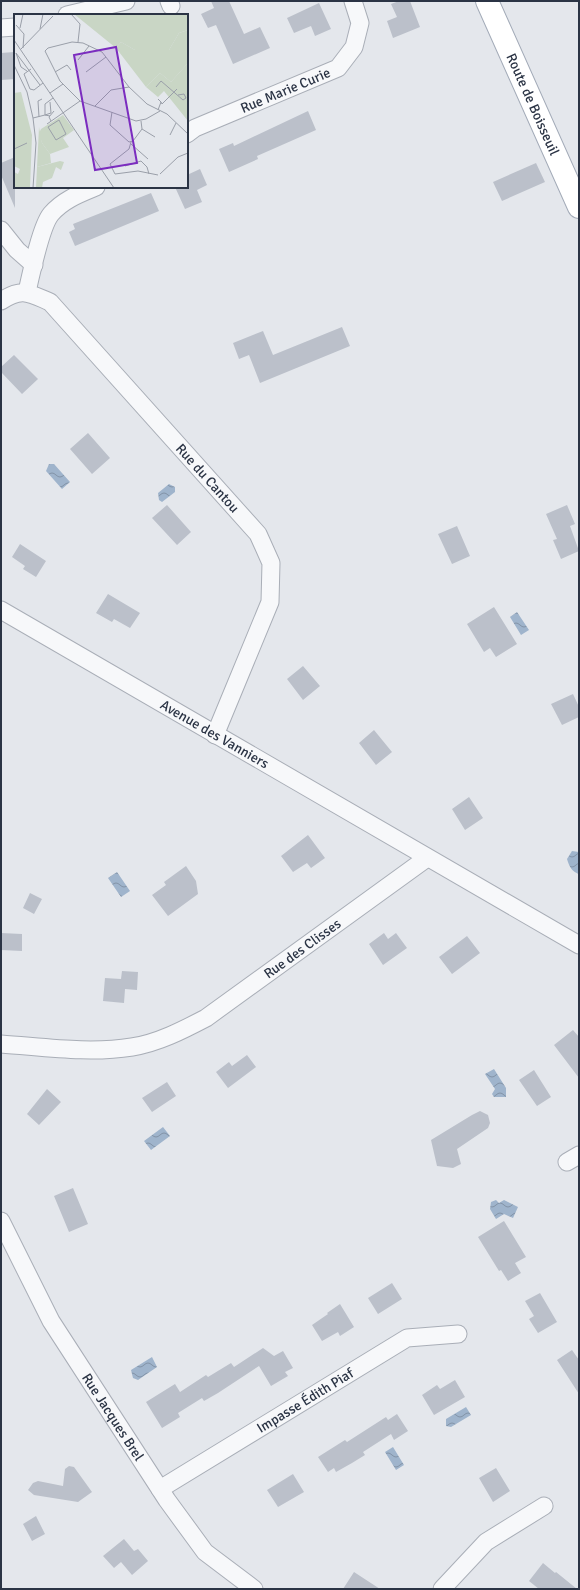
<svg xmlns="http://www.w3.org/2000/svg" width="580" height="1590" font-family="Signika,sans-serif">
<defs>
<pattern id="water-waves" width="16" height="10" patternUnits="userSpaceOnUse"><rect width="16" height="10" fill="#9fb4cc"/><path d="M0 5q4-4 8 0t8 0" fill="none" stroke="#8293a7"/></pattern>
</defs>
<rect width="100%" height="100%" fill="#e4e7ec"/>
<path fill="url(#water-waves)" d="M 49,464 L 54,464 L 70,482 L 62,489 L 46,471 Z
M 169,484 L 175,487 L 175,492 L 162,502 L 159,500 L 158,493 Z
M 517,612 L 529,630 L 521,635 L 510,617 Z
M 572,851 L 579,852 L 579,874 C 572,872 569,866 567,859 Z
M 117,872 L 130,891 L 121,897 L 108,878 Z
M 494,1069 L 506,1088 L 506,1097 L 494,1097 L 492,1094 L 495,1089 L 485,1074 Z
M 163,1127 L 170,1136 L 151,1150 L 144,1141 Z
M 496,1200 L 499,1203 L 504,1200 L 518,1207 L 513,1218 L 504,1214 L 496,1219 L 490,1209 L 491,1202 Z
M 152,1357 L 157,1367 L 138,1380 L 133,1378 L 131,1370 Z
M 466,1407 L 471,1415 L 451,1427 L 446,1426 L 446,1419 Z
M 393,1447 L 404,1465 L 396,1470 L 385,1452 Z"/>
<path fill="#bbc0ca" d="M 211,1 L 229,1 L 244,34 L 260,27 L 270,48 L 233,64 L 216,25 L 208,28 L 201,14 L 214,8 Z
M 399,1 L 410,1 L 420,27 L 393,38 L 387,21 L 397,17 L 391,4 Z
M 319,3 L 331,29 L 315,36 L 311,26 L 294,33 L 287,18 Z
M 14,52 L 15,79 L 1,80 L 1,53 Z
M 308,111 L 316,130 L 257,156 L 258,159 L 229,172 L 219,149 L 233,143 L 234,146 Z
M 15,157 L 15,208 L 1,175 L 1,163 Z
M 536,163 L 545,182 L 502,201 L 493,182 Z
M 200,169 L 207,185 L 197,190 L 202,202 L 185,209 L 175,187 L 187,187 L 187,175 Z
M 151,193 L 159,211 L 75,246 L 69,232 L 75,229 L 73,224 Z
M 342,327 L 350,346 L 260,383 L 249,355 L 239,359 L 233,343 L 263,331 L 273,355 Z
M 14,355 L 38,379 L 22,394 L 1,372 L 1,367 Z
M 88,433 L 110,458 L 92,474 L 70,449 Z
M 167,505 L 191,532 L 177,545 L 152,518 Z
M 567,505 L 575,524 L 570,526 L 579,551 L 561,559 L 553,540 L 557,539 L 546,514 Z
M 457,526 L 470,556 L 452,564 L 438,534 Z
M 20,544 L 46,561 L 36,577 L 23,569 L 25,566 L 12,557 Z
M 108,594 L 140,613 L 130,628 L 114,619 L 112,622 L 96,613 Z
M 494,607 L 517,644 L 496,657 L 490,648 L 484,652 L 467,624 Z
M 303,666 L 320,686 L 303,700 L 287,679 Z
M 573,694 L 579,707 L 579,717 L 562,725 L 551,704 Z
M 374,730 L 392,752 L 376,765 L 359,743 Z
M 469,797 L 483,818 L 465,830 L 452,809 Z
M 308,835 L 325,858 L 311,868 L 307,863 L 293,872 L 281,856 Z
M 186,866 L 196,881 L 198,894 L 168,916 L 152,895 L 166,885 L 164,882 Z
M 30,893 L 42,899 L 34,914 L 23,908 Z
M 1,933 L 22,934 L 22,951 L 1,950 Z
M 384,933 L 388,939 L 396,933 L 407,948 L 383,965 L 369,944 Z
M 467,936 L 480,953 L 452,974 L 439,957 Z
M 122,971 L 138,972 L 137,990 L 125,989 L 124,1003 L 103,1001 L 105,978 L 121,979 Z
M 573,1030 L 579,1037 L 579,1078 L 554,1045 Z
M 247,1055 L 256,1067 L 228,1088 L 216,1072 L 229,1062 L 232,1066 Z
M 534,1070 L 551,1097 L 537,1106 L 519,1080 Z
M 167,1082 L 176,1096 L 152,1112 L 142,1098 Z
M 47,1089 L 61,1102 L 39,1125 L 27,1114 Z
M 480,1111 L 488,1115 L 490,1123 L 488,1128 L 457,1149 L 461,1164 L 453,1168 L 437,1166 L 431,1140 L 472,1115 Z
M 73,1188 L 88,1224 L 69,1232 L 54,1196 Z
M 504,1221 L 526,1257 L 515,1263 L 521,1273 L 508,1281 L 501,1270 L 499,1271 L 478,1237 Z
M 392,1283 L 402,1299 L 378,1314 L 368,1298 Z
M 540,1293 L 557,1322 L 538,1333 L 529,1319 L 534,1316 L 525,1301 Z
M 340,1304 L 354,1327 L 340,1336 L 338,1332 L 322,1341 L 312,1325 L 328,1314 L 327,1313 Z
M 263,1348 L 274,1356 L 283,1351 L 293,1368 L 285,1372 L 288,1376 L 271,1386 L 259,1366 L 218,1393 L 204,1401 L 202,1398 L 178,1413 L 180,1417 L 162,1428 L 146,1402 L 175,1384 L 180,1392 L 206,1375 L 208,1377 L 231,1363 L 234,1367 Z
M 572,1350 L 579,1360 L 579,1394 L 557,1360 Z
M 455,1380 L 465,1397 L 434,1415 L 422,1395 L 437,1385 L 440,1389 Z
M 397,1414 L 408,1431 L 394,1440 L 391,1434 L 363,1452 L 365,1455 L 352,1463 L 336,1472 L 334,1468 L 328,1472 L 318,1457 L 345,1440 L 347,1442 L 386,1417 L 388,1420 Z
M 69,1466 L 74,1467 L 92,1492 L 78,1502 L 34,1495 L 28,1490 L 33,1483 L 38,1481 L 63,1486 L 65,1469 Z
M 496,1468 L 510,1491 L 493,1502 L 479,1478 Z
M 293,1474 L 304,1492 L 278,1507 L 267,1490 Z
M 36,1516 L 45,1534 L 32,1541 L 23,1524 Z
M 124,1539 L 134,1551 L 138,1549 L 148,1561 L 132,1575 L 121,1562 L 114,1568 L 103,1556 Z
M 543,1563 L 555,1573 L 556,1572 L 577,1589 L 539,1589 L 529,1581 Z
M 354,1572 L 380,1589 L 343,1589 Z"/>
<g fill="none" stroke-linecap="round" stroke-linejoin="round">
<defs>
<g id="minor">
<path d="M 169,1 L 171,6"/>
<path d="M 67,15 L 126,1"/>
<path d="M 1,28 L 15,27"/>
<path id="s1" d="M 187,134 L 195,128 L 338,68 L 354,47 L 360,23 L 353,1"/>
<path d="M 1,230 L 17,250 L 34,265"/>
<path d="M 27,292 C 31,274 41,226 51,214 C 63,200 79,194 96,187"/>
<path id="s2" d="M 1,301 C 22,287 29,293 50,302 L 258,534 L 271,563 L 270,602 L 215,735"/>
<path id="s3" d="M 1,610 L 579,945"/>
<path id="s4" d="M 1,1044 C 44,1047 89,1054 132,1047 C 158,1043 183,1030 206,1018 L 427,858"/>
<path d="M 567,1162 L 579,1155"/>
<path id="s5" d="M 1,1221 L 51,1321 L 167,1500 L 205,1552 L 254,1589"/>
<path id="s6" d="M 160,1489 L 407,1338 L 458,1334"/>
<path d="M 442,1589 L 486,1542 L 544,1506"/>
</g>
<g id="major">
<path id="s7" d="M 487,1 L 579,207"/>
</g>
</defs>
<use href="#minor" stroke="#a9aeb7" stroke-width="19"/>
<use href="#major" stroke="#a3abb8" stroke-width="24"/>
<use href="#minor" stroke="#f7f8fa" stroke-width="17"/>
<use href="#major" stroke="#fff" stroke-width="22"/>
</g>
<g text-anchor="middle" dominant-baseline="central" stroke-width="4" stroke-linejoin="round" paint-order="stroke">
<g font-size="14" fill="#2b3445" stroke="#f4f6f9">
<text stroke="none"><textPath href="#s1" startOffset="108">Rue Marie Curie</textPath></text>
<text stroke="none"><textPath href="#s7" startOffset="113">Route de Boisseuil</textPath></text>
<text stroke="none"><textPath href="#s2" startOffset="289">Rue du Cantou</textPath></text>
<text stroke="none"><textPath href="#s3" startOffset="247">Avenue des Vanniers</textPath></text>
<text stroke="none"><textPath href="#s4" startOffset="330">Rue des Clisses</textPath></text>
<text stroke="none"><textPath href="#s6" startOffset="170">Impasse Édith Piaf</textPath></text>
<text stroke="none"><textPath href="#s5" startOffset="226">Rue Jacques Brel</textPath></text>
</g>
</g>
<g transform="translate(14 14)">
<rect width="174" height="174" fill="#e4e7ec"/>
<path d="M 60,0 L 174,0 L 174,16 L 165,19 L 155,36 L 121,36 L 107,28 L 102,34 ZM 174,49 L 174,107 L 150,77 L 144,83 L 132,73 L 146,59 L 157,68 ZM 25,113 L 28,129 L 36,140 L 37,149 L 23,153 Z" fill="#c9d6c5"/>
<path d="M 174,16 L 174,49 L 157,68 L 146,59 L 132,73 L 102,34 L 107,28 L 121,36 L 155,36 L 165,19 ZM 7,78 L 18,121 L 16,174 L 0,174 L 0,158 L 4,160 L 6,155 L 0,152 L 0,79 ZM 46,147 L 50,148 L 47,156 L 42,153 L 38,164 L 29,168 L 28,174 L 22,174 L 23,153 Z" fill="#c9d6c5"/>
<path d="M 49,101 L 60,116 L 49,124 L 55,133 L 36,140 L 28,129 L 25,119 L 27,115 Z" fill="#c9d6c5"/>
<path fill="none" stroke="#9a9fa9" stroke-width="1" d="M 57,0 L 66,10 L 64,28M 2,11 L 10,20 L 9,34M 6,14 L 9,0M 26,15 L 29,0M 0,26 L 100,174M 7,35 L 39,2M 64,46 L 75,32M 0,51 L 13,78 L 19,104 L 22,129 L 19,174M 17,55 L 10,60 L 16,75 L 20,76 L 29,69M 13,57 L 7,53 L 2,39 L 26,71M 41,58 L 53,51 L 57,56M 72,58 L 92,43M 142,73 L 147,67 L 169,86 L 172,84 L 170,80 L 164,81M 36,79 L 49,70M 147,88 L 148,90 L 163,75M 81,92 L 97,76 L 115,73M 144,96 L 147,88 L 144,85M 146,97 L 132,105 L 122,107 L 66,87 L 46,67 L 31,37 L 34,34 L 58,28 L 69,29 L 88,38 L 115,73 L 133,90 L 153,100 L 174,120M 98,98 L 96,111 L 115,128 L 119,127 L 128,115 L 127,107M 36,102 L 31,101 L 37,99 L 36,88M 25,103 L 24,87 L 28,85M 19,104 L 31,101 L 31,90 L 39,84M 45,106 L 52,120 L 42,126 L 34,113 ZM 37,107 L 35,103 L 40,97M 33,110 L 66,87M 128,115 L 141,123M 156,121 L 162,109M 117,128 L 115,135 L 96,150 L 101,160 L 124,157 L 144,161M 117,130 L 134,145M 0,135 L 13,129M 111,152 L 127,147 L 133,153 L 135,160M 146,160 L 164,143 L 174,139"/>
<path fill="#7b2cbf" fill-opacity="0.15" stroke="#7b2cbf" stroke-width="2" d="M 102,33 L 123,149 L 81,156 L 60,41 Z"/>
<rect width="174" height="174" fill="none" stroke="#2b3445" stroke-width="2"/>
</g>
<rect width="580" height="1590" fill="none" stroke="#2b3445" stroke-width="4"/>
</svg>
